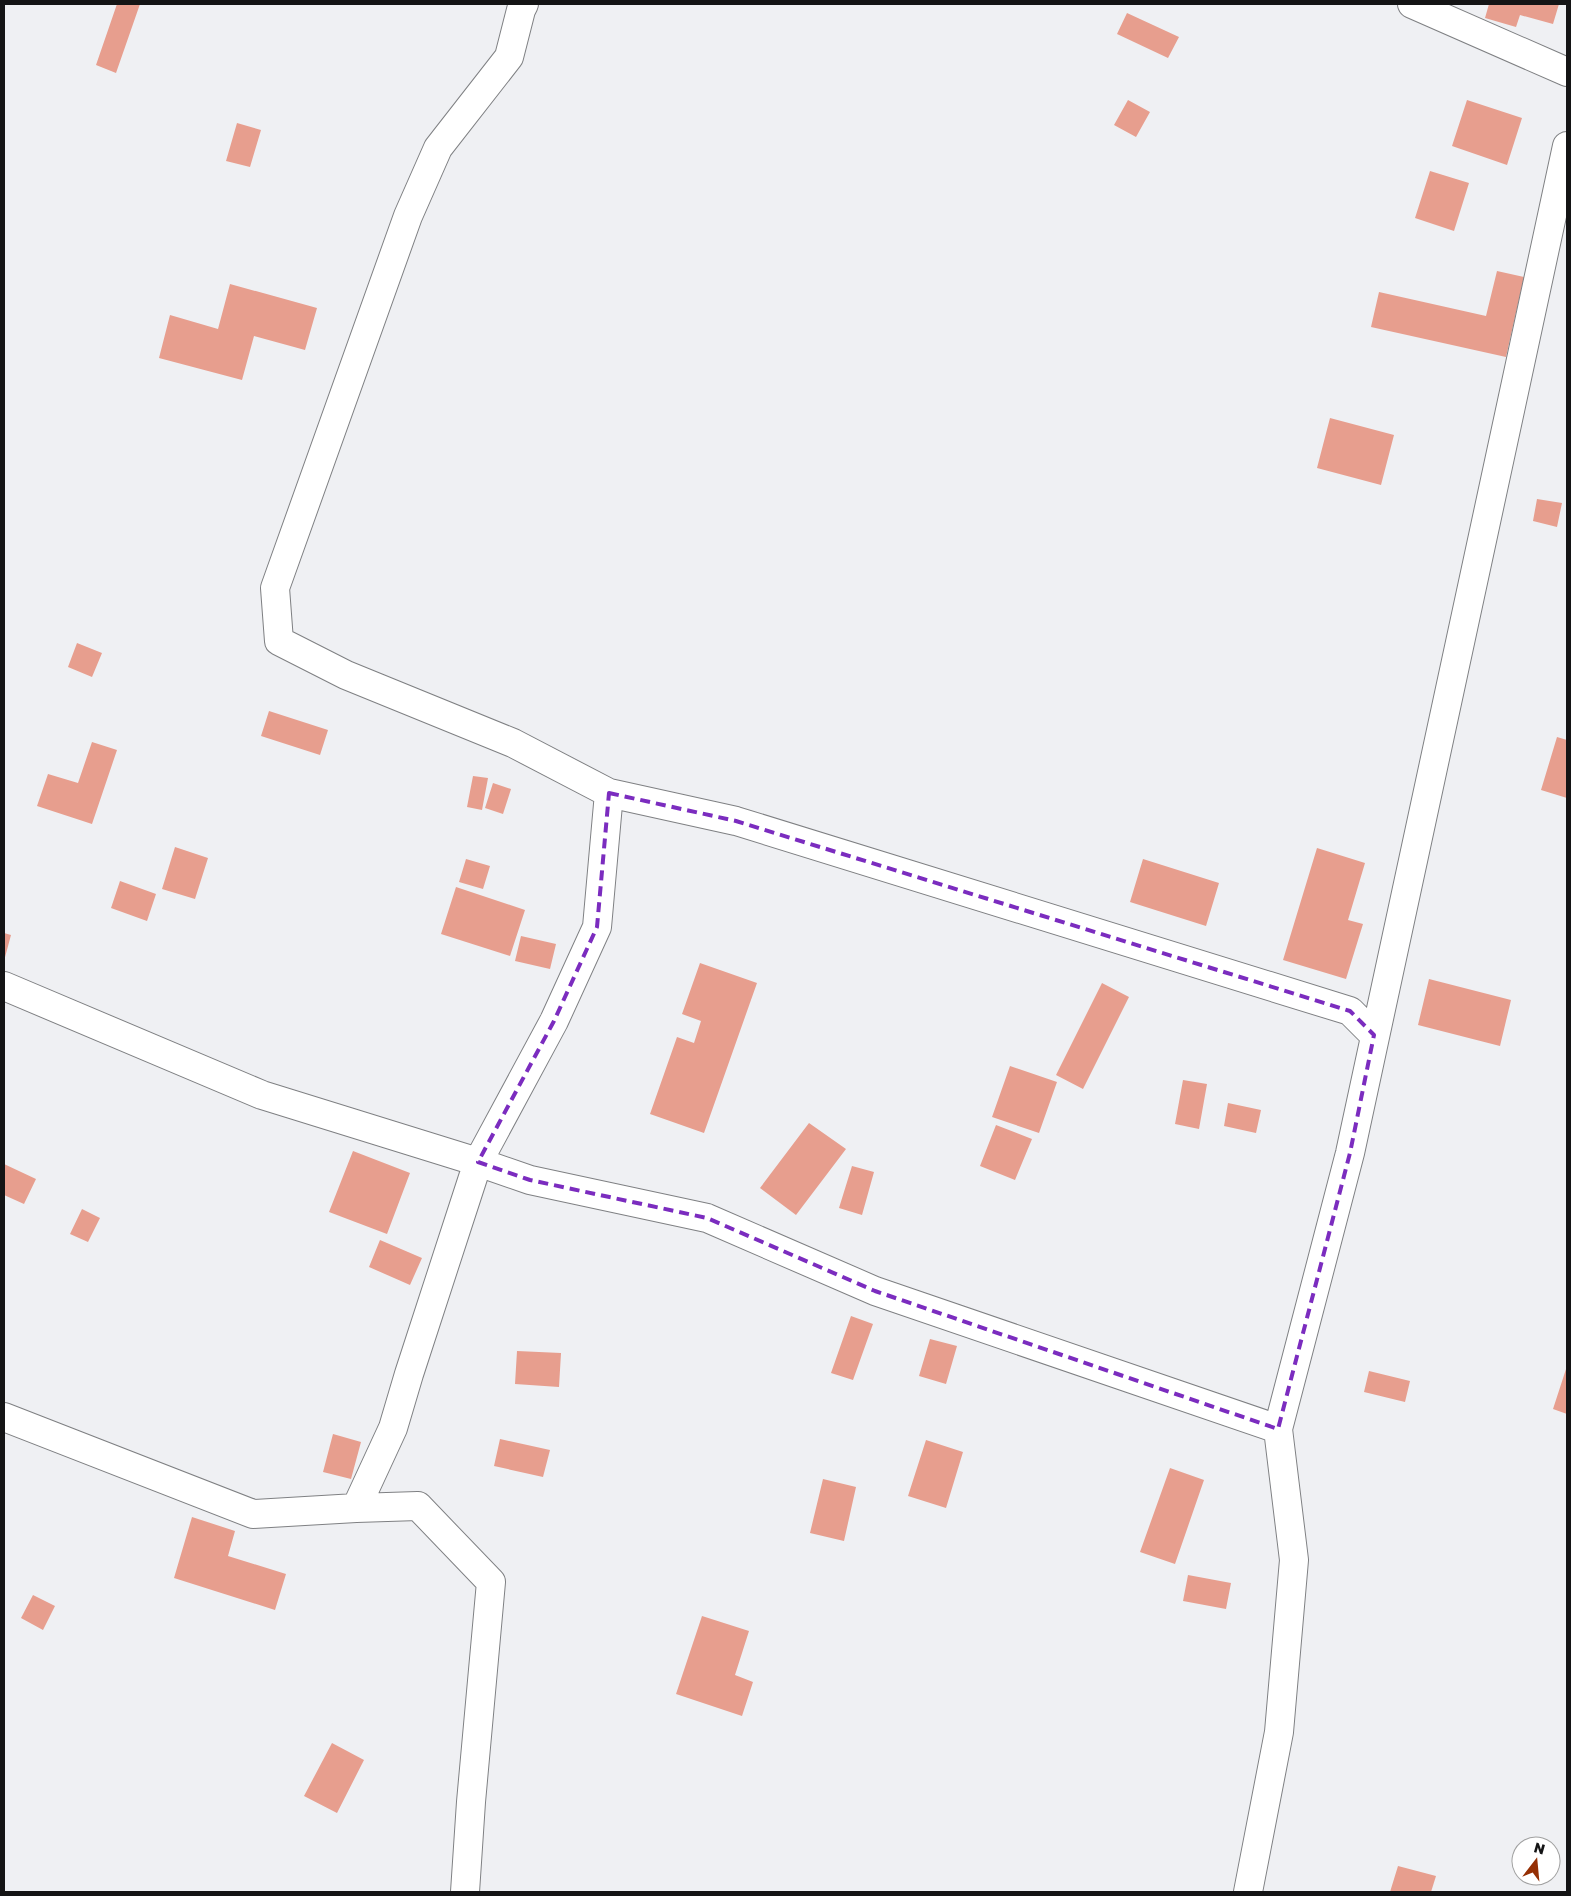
<svg xmlns="http://www.w3.org/2000/svg" width="1571" height="1896" font-family="'Golos Text',sans-serif">
<rect width="100%" height="100%" fill="#eff0f3"/>
<path fill="#e79e8e" d="M 117,4 L 140,4 L 116,73 L 96,65 Z
M 1489,4 L 1559,4 L 1553,24 L 1520,15 L 1516,27 L 1485,18 Z
M 1127,13 L 1179,37 L 1168,58 L 1117,34 Z
M 1128,100 L 1150,112 L 1136,137 L 1114,125 Z
M 1467,100 L 1522,118 L 1507,165 L 1452,146 Z
M 237,123 L 261,130 L 250,167 L 226,161 Z
M 1430,171 L 1469,183 L 1454,231 L 1415,218 Z
M 1497,271 L 1524,277 L 1506,357 L 1371,327 L 1379,292 L 1486,316 Z
M 230,284 L 317,308 L 305,350 L 254,336 L 242,380 L 159,358 L 170,315 L 218,329 Z
M 1330,418 L 1394,435 L 1381,485 L 1317,468 Z
M 1537,499 L 1562,503 L 1557,527 L 1533,521 Z
M 77,643 L 102,653 L 92,677 L 68,667 Z
M 269,711 L 328,730 L 320,755 L 261,736 Z
M 1557,737 L 1567,740 L 1567,798 L 1541,790 Z
M 92,742 L 117,750 L 92,824 L 37,806 L 48,774 L 78,783 Z
M 473,776 L 488,778 L 482,810 L 467,807 Z
M 493,783 L 511,789 L 503,814 L 485,808 Z
M 175,847 L 208,858 L 195,899 L 162,889 Z
M 1317,848 L 1365,863 L 1348,920 L 1363,924 L 1346,979 L 1283,960 Z
M 466,859 L 490,866 L 483,889 L 459,882 Z
M 1143,859 L 1219,883 L 1206,926 L 1130,902 Z
M 120,881 L 156,894 L 147,921 L 111,908 Z
M 456,887 L 525,910 L 510,956 L 441,934 Z
M 4,933 L 11,935 L 4,961 Z
M 521,936 L 556,944 L 550,969 L 515,961 Z
M 700,963 L 757,983 L 704,1133 L 650,1114 L 677,1037 L 694,1043 L 701,1021 L 682,1014 Z
M 1429,979 L 1511,1000 L 1500,1046 L 1418,1025 Z
M 1102,983 L 1129,997 L 1083,1089 L 1056,1075 Z
M 1010,1066 L 1057,1082 L 1039,1133 L 992,1117 Z
M 1183,1080 L 1207,1084 L 1199,1129 L 1175,1124 Z
M 1228,1103 L 1261,1110 L 1256,1133 L 1224,1126 Z
M 809,1123 L 846,1149 L 796,1215 L 760,1188 Z
M 996,1125 L 1032,1139 L 1015,1180 L 980,1166 Z
M 353,1151 L 410,1173 L 387,1234 L 329,1212 Z
M 4,1164 L 36,1179 L 24,1204 L 4,1195 Z
M 852,1166 L 874,1172 L 862,1215 L 839,1208 Z
M 82,1209 L 100,1218 L 88,1242 L 70,1234 Z
M 380,1240 L 422,1258 L 410,1285 L 369,1267 Z
M 851,1316 L 873,1324 L 853,1380 L 831,1373 Z
M 930,1339 L 957,1346 L 946,1384 L 919,1376 Z
M 517,1351 L 561,1353 L 559,1387 L 515,1384 Z
M 1567,1366 L 1567,1414 L 1553,1409 Z
M 1369,1371 L 1410,1381 L 1405,1402 L 1364,1392 Z
M 333,1434 L 361,1442 L 351,1479 L 323,1472 Z
M 500,1439 L 550,1450 L 543,1477 L 494,1466 Z
M 926,1440 L 963,1452 L 946,1508 L 908,1496 Z
M 1170,1468 L 1204,1480 L 1175,1564 L 1140,1552 Z
M 823,1479 L 856,1487 L 844,1541 L 810,1533 Z
M 192,1517 L 235,1531 L 228,1556 L 286,1574 L 275,1610 L 174,1578 Z
M 1188,1575 L 1231,1583 L 1226,1609 L 1183,1601 Z
M 33,1595 L 55,1606 L 43,1630 L 21,1618 Z
M 702,1616 L 749,1631 L 735,1675 L 753,1682 L 742,1716 L 676,1694 Z
M 332,1743 L 364,1760 L 337,1813 L 304,1796 Z
M 1398,1866 L 1436,1876 L 1431,1892 L 1390,1892 Z"/>
<g fill="none" stroke-linecap="round" stroke-linejoin="round">
<defs>
<path id="minor" d="M 524,4 L 521,10 L 509,57 L 438,148 L 408,216 L 275,588 L 279,641 L 346,675 L 513,743 L 609,793 L 736,821 L 1350,1011 L 1374,1035
M 1412,4 L 1567,72
M 4,986 L 262,1095 L 478,1162 L 530,1180 L 707,1218 L 875,1291 L 1278,1429
M 4,1417 L 253,1514 L 356,1508 L 418,1506 L 491,1582 L 471,1802 L 465,1892
M 356,1508 L 393,1428 L 409,1374 L 478,1162 L 554,1021 L 597,927 L 609,793
M 1248,1892 L 1279,1732 L 1294,1560 L 1278,1429 L 1350,1153 L 1567,146"/>
</defs>
<use href="#minor" stroke="#7f8083" stroke-width="30"/>
<use href="#minor" stroke="#fff" stroke-width="28"/>
</g>
<path fill="none" stroke="#7b2cbf" stroke-width="4" stroke-dasharray="10 6" stroke-linejoin="round" d="M 609,793 L 736,821 L 1350,1011 L 1374,1035 L 1350,1153 L 1278,1429 L 875,1291 L 707,1218 L 530,1180 L 478,1162 L 554,1021 L 597,927 Z"/>
<rect width="1571" height="1896" fill="none" stroke="#141415" stroke-width="10"/>
<g transform="translate(1536 1861) rotate(16)"><circle r="24" fill="#ffffff" stroke="#a1a1a1"/>
<path d="M0-4L9 19L0 12L-9 19Z" fill="#952f04"/>
<text y="-8" font-size="14" font-weight="bold" text-anchor="middle" fill="#141415">N</text>
</g>
</svg>
